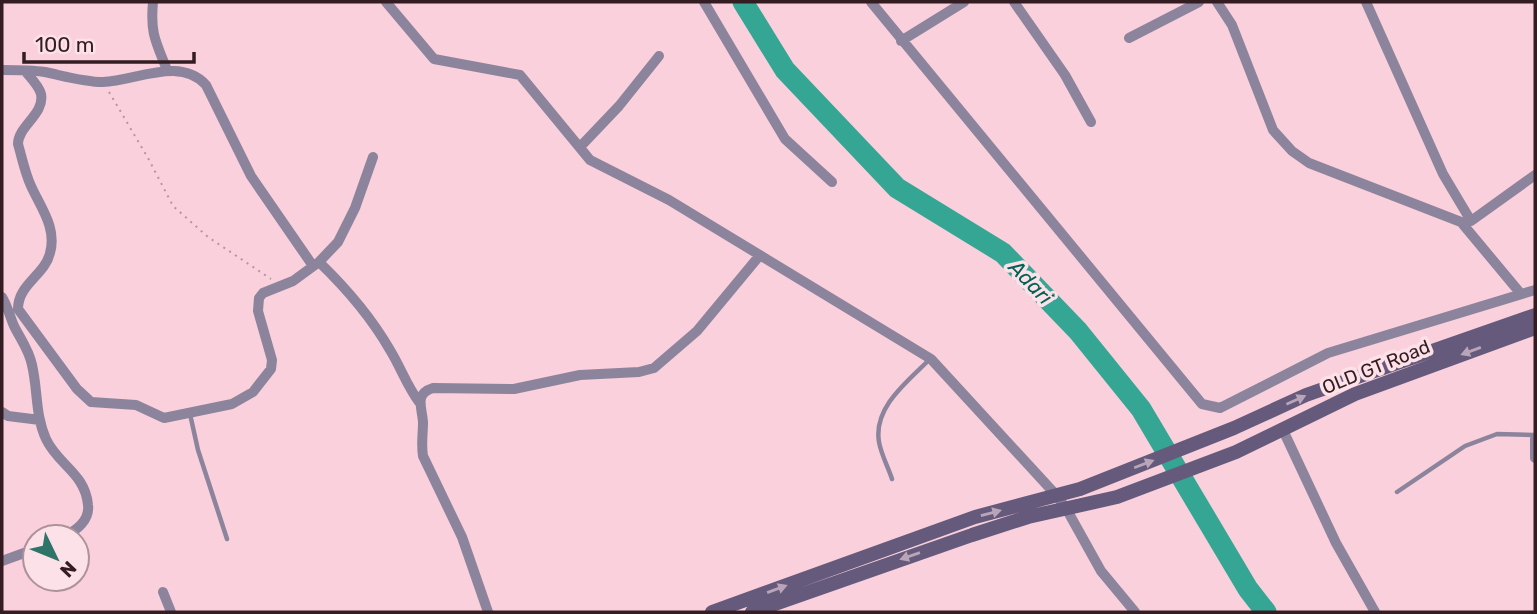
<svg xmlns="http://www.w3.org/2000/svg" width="1537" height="614" font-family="Rubik,sans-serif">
<rect width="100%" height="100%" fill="#f9d0db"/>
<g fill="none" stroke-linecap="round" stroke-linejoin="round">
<path stroke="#35a694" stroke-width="21" d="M 743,2 L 785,70 L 897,188 L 1003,253 L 1078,331 L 1141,409 L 1248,589 L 1266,612"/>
<path stroke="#b7949d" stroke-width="2" stroke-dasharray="2 5" stroke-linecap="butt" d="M 109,92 L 148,158 L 173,206 L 208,237 L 271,279"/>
<path stroke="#8c849c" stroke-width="4.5" d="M 190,414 L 198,450 L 227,539
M 892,479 C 888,467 881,454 879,442 C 873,407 908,381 930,359
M 1397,492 L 1465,446 L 1497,434 L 1535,435"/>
<path stroke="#8c849c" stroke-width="10" d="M 153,2 C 150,34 156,42 167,70
M 386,2 L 434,59 L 520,75 L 590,160 L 669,200 L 931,359 L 1057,496 L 1067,510 L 1101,571 L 1135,612
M 704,2 L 785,139 L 832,182
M 871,2 L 1202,404 L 1220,408 L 1328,353 L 1535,290
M 1014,2 L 1065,75 L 1091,122
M 1217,2 L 1232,25 L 1273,130 L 1292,151 L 1309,163 L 1461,222 L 1521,294
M 1366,2 L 1443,174 L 1471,221
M 1129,38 L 1199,2
M 901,41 L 964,2
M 2,70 C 16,70 31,70 45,72 C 64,76 84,82 103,82 C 136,81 180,56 206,85 L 251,176 L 313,266
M 25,71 C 30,77 39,86 41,94 C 45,114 18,126 18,144 C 22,158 25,173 31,186 C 41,208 57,228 50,253 C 45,275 18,284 18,309 L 77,389 L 91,402 L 136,405 L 164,418 L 232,404 L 253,392 L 271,369 L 272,360 L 258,311 L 259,298 L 263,293 L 293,281 L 319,262 L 338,242 L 355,208 L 373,157
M 580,147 L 619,106 L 659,56
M 1467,221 L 1471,221 L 1535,175
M 319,262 C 346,288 371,317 390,350 C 401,368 407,386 419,402
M 2,297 C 8,307 10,317 14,326 C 21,340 29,350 32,365 C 38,390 35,415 46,439 C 58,465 85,473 88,505 C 90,521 76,530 64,537
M 2,412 L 8,416 L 40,420
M 1282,428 L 1336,543 L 1375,612
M 1535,439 L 1535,458
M 2,561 L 35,549
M 163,592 L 171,612
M 488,612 L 462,537 L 423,456 C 421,444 423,434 423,422 C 422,407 414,394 433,388 L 514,389 L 580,375 L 639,372 L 654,368 L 697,331 L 760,255"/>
<path stroke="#665a7c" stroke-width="14" d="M 712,612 L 975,517 L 1080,489 L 1234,428 L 1306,395 L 1535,315
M 752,612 L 972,535 L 1028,517 L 1117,497 L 1236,452 L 1355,394 L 1535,328"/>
</g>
<defs><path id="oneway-solid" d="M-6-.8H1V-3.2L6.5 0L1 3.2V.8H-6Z" transform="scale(1.75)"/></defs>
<g fill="#b9a4b8">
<use href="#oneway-solid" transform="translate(1471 351) rotate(160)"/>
<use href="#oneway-solid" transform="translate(1296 400) rotate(-24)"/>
<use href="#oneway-solid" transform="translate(1144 464) rotate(-21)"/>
<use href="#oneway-solid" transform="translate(991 513) rotate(-15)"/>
<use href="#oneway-solid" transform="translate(910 556) rotate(161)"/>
<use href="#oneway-solid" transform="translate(777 589) rotate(-20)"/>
</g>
<g text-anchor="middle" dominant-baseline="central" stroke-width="7" stroke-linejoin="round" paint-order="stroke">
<g font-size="19" fill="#341c23" stroke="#fde1e9">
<text transform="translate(1376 367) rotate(-22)">OLD GT Road</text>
</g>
<g font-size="21" font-style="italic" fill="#006154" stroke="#fde1e9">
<text transform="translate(1031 282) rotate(46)">Adari</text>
</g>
</g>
<rect width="1537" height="614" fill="none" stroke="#341c23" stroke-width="7"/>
<g transform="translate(56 558) rotate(133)"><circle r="33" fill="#fde1e9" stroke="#ad929a" stroke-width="2"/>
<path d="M0-5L12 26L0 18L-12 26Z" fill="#2f7468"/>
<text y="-10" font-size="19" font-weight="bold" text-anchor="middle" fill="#341c23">N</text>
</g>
<path d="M24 52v10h170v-10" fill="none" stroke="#341c23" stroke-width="3.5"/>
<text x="35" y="52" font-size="21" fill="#341c23" stroke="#fde1e9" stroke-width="5" paint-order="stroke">100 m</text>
</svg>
